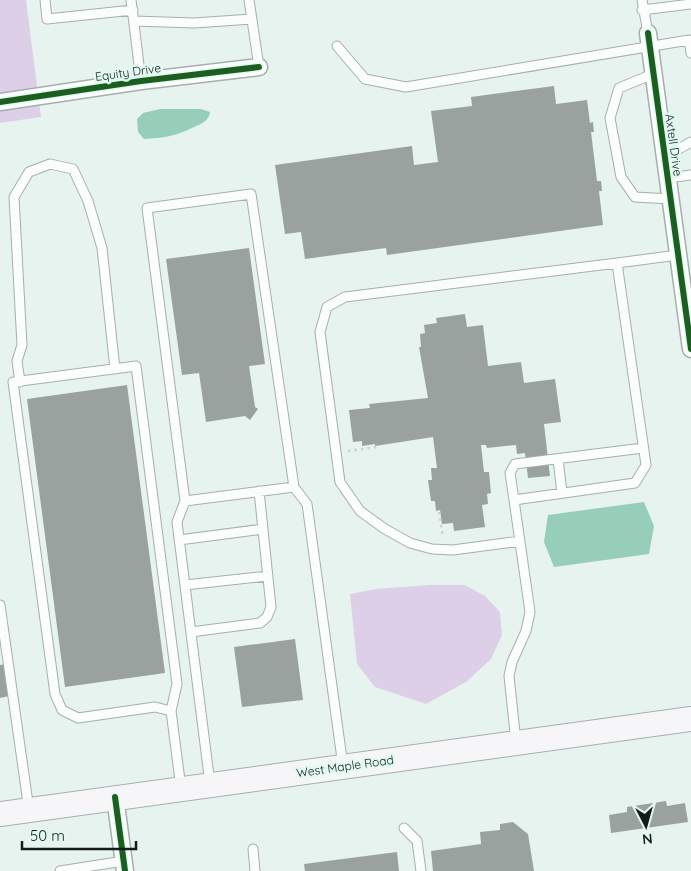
<svg xmlns="http://www.w3.org/2000/svg" width="691" height="871" font-family="Quicksand,sans-serif">
<rect width="100%" height="100%" fill="#e7f3ef"/>
<path fill="#ddcfe7" d="M 0,0 L 26,0 L 41,117 L 0,123 Z
M 430,585 L 465,585 L 485,596 L 500,612 L 502,635 L 491,659 L 466,682 L 426,704 L 375,687 L 357,664 L 350,594 L 376,589 Z"/>
<path fill="#96ceba" d="M 160,109 L 201,109 L 210,112 C 209,121 201,124 194,127 C 177,136 163,138 144,139 L 138,132 L 137,119 L 143,113 Z
M 644,502 L 654,526 L 649,554 L 554,567 L 544,542 L 548,515 Z"/>
<path fill="#99a29f" d="M 554,86 L 556,104 L 587,100 L 590,123 L 593,122 L 594,132 L 591,132 L 597,181 L 601,181 L 602,191 L 599,191 L 603,225 L 387,255 L 386,248 L 305,259 L 301,232 L 285,234 L 275,165 L 412,146 L 414,165 L 438,162 L 431,111 L 472,106 L 471,97 Z
M 249,248 L 265,364 L 249,366 L 255,407 L 258,409 L 250,420 L 245,416 L 206,422 L 199,373 L 182,375 L 166,259 Z
M 465,314 L 467,327 L 483,325 L 488,366 L 521,362 L 524,383 L 555,379 L 561,422 L 544,424 L 550,476 L 528,478 L 525,453 L 517,454 L 516,445 L 487,448 L 486,445 L 481,445 L 484,472 L 489,472 L 491,493 L 487,494 L 488,504 L 482,505 L 485,527 L 454,531 L 453,523 L 442,524 L 440,510 L 436,511 L 435,501 L 431,501 L 428,480 L 432,480 L 431,468 L 437,468 L 433,437 L 375,446 L 375,444 L 362,446 L 362,441 L 353,442 L 349,410 L 370,408 L 369,404 L 428,398 L 419,347 L 421,347 L 420,334 L 425,333 L 424,325 L 437,323 L 436,318 Z
M 127,385 L 165,673 L 65,687 L 27,399 Z
M 295,639 L 303,700 L 242,707 L 234,647 Z
M 5,664 L 9,696 L 0,698 L 0,665 Z
M 666,801 L 667,806 L 685,803 L 688,822 L 611,833 L 609,815 L 627,812 L 627,807 Z
M 513,822 L 528,834 L 534,871 L 433,871 L 431,851 L 481,844 L 480,832 L 500,830 L 500,824 Z
M 397,852 L 399,871 L 305,871 L 304,864 Z"/>
<g fill="none" stroke-linecap="round" stroke-linejoin="round">
<defs>
<path id="lane" d="M 45,0 L 47,19 L 133,10
M 131,0 L 141,81
M 249,0 L 259,67
M 642,0 L 648,33
M 642,10 L 691,4
M 134,21 L 194,23 L 252,19
M 337,46 L 365,79 L 406,87 L 689,40 L 691,53
M 653,74 L 619,88 L 610,118 L 621,177 L 635,197 L 671,199
M 665,157 L 691,142
M 668,178 L 691,175
M 20,382 L 17,361 L 22,345 L 14,197 L 29,172 L 50,164 L 73,169 L 88,201 L 102,248 L 115,369
M 558,459 L 562,493
M 514,500 L 510,473 L 515,464 L 643,448
M 185,501 L 294,487
M 179,540 L 263,529
M 520,541 L 453,550 L 432,549 L 410,543 L 385,529 L 360,511 L 340,482 L 320,332 L 327,307 L 345,297 L 617,263
M 185,585 L 268,576
M 0,605 L 29,810
M 191,632 L 260,623 L 267,617 L 271,607 L 259,491
M 171,711 L 155,707 L 78,718 L 62,710 L 55,694 L 13,382 L 136,366 L 177,684 L 171,711 L 181,788
M 516,742 L 509,676 L 512,662 L 526,631 L 530,612 L 514,500 L 635,483 L 646,465 L 617,263 L 678,255
M 210,784 L 177,522 L 185,501 L 147,208 L 251,194 L 294,487 L 307,504 L 343,766
M 404,828 L 417,841 L 421,871
M 253,849 L 255,871
M 60,871 L 124,861"/>
<path id="street" d="M 648,33 L 691,349
M 0,102 L 141,81 L 259,67
M 115,797 L 125,871"/>
<path id="secondary" d="M 0,814 L 691,719"/>
</defs>
<use href="#lane" stroke="#a6afac" stroke-width="11"/>
<use href="#street" stroke="#a6afac" stroke-width="19"/>
<use href="#secondary" stroke="#a6afac" stroke-width="26"/>
<path stroke="#cdd1d0" stroke-width="2.5" stroke-dasharray="2.5 4" stroke-linecap="butt" d="M 348,451 L 377,447
M 439,512 L 443,537"/>
<use href="#lane" stroke="#fbfdfd" stroke-width="9"/>
<use href="#street" stroke="#fbfdfd" stroke-width="16"/>
<use href="#secondary" stroke="#f6f6f8" stroke-width="24"/>
<defs>
<path id="cycleway" d="M 648,33 L 691,349
M 0,102 L 141,81 L 259,67
M 115,797 L 125,871"/>
</defs>
<use href="#cycleway" stroke="#e1f9f0" stroke-width="9"/>
<use href="#cycleway" stroke="#1b5e20" stroke-width="6"/>
</g>
<g text-anchor="middle" dominant-baseline="central" stroke-width="5" stroke-linejoin="round" paint-order="stroke">
<g font-size="12" fill="#141c19" stroke="#e1f9f0">
<text transform="translate(128 72) rotate(-8)">Equity Drive</text>
<text transform="translate(674 145) rotate(82)">Axtell Drive</text>
<text transform="translate(345 766) rotate(-8)">West Maple Road</text>
</g>
</g>
<g transform="translate(646 826) rotate(174)" stroke="#e1f9f0" stroke-width="4" paint-order="stroke">
<path d="M0-4L9 19L0 12L-9 19Z" fill="#141c19"/>
<text y="-8" font-size="14" font-weight="bold" text-anchor="middle" fill="#141c19">N</text>
</g>
<path d="M22 841v8h114v-8" fill="none" stroke="#141c19" stroke-width="2.5"/>
<text x="30" y="841" font-size="15" fill="#141c19" stroke="#e1f9f0" stroke-width="4" paint-order="stroke">50 m</text>
</svg>
